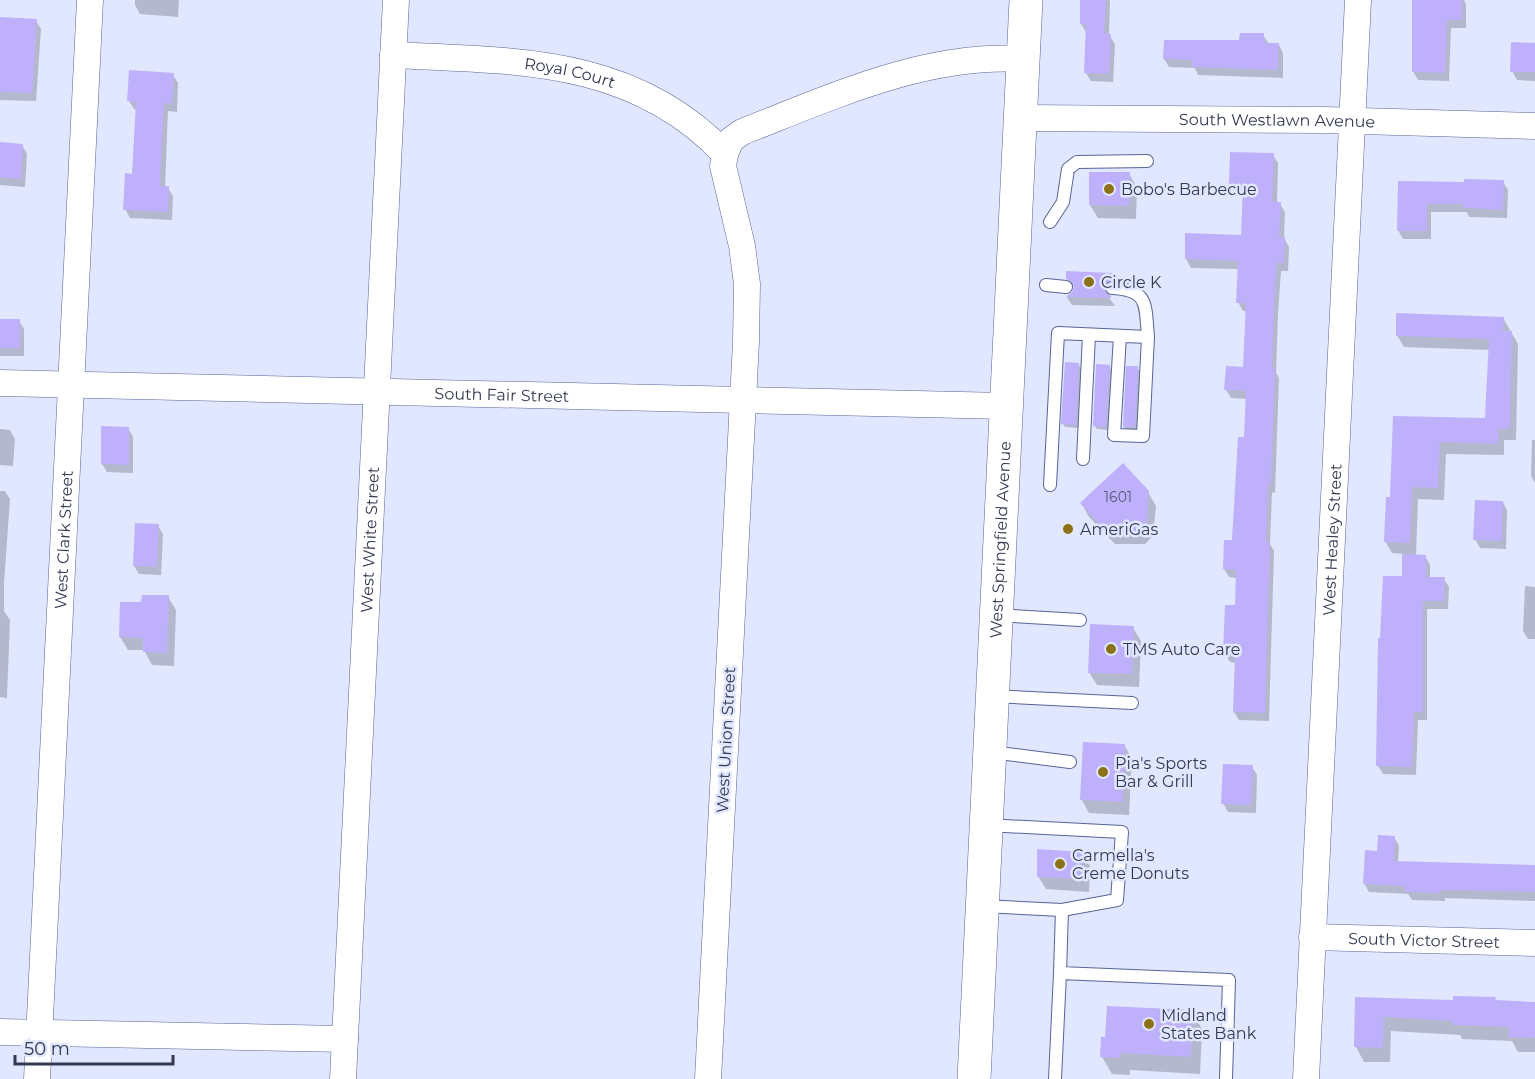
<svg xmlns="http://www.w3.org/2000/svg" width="1535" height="1079" font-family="Montserrat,sans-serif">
<rect width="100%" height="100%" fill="#e0e7ff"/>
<path fill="#0003" d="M 135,0 L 179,0 L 178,17 L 140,14 L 135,5 Z
M 1082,0 L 1109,0 L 1110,2 L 1109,35 L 1115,44 L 1113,82 L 1091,81 L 1086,73 L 1086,32 L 1081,24 Z
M 1414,0 L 1464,0 L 1466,4 L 1466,28 L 1451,28 L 1449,81 L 1418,80 L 1413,71 Z
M 0,19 L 36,21 L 41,29 L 36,101 L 0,100 Z
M 1263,35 L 1269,44 L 1279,45 L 1283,53 L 1283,78 L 1198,75 L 1195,68 L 1169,67 L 1164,59 Z
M 1535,44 L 1535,81 L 1517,80 L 1512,71 Z
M 173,75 L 178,83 L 177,112 L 168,111 L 165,187 L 168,188 L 173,196 L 172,220 L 130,218 L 125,209 L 133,175 L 137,110 L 134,109 L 129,101 Z
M 0,144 L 22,145 L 27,154 L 25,187 L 0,185 Z
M 1231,153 L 1273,155 L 1278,163 L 1277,203 L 1280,204 L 1285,212 L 1284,238 L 1289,247 L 1288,271 L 1281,271 L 1278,314 L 1276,373 L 1279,378 L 1275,493 L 1272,492 L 1270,544 L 1274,551 L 1269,721 L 1239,720 L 1234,712 L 1236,663 L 1230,662 L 1225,654 L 1236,607 L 1237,578 L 1229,577 L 1224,569 L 1233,542 L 1246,438 L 1247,399 L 1231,398 L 1226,390 L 1245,368 L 1247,311 L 1243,311 L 1238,302 L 1239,269 L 1191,268 L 1186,259 L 1243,237 L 1244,193 L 1235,193 L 1230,184 Z
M 1129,174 L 1137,187 L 1136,219 L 1098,218 L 1090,205 Z
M 1503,182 L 1508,190 L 1507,218 L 1469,217 L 1467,212 L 1431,212 L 1431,239 L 1403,239 L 1398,230 L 1399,183 Z
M 1111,274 L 1116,283 L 1108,296 L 1115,306 L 1072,305 L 1067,298 L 1074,293 L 1075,288 L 1068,278 Z
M 1503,318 L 1518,344 L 1516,440 L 1504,440 L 1504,455 L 1446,454 L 1444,500 L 1418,499 L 1416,556 L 1425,556 L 1430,565 L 1430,579 L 1444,579 L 1449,587 L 1448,609 L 1427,609 L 1427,720 L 1418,720 L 1416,775 L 1383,774 L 1378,766 L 1404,578 L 1404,554 L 1392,553 L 1385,541 L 1391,498 L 1394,417 L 1486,419 L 1490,350 L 1404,347 L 1397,335 Z
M 0,321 L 19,321 L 24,329 L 24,356 L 0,356 Z
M 1078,364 L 1081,368 L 1078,428 L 1065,427 L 1063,424 Z
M 1109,366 L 1111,370 L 1108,430 L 1097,429 L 1094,425 Z
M 1137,368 L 1140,371 L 1137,431 L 1126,430 L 1124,427 Z
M 128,428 L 133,437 L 133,473 L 107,472 L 102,464 Z
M 0,429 L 10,430 L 15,439 L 13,466 L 0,465 Z
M 1532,440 L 1535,440 L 1535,483 L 1531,476 Z
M 0,491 L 5,491 L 10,499 L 4,583 L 4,611 L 10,620 L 7,698 L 0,697 Z
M 1148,492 L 1156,506 L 1153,536 L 1145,544 L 1115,544 L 1089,517 L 1082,504 Z
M 1503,502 L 1507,511 L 1506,549 L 1480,548 L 1475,539 Z
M 158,526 L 163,534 L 161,575 L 139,574 L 134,566 Z
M 1525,586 L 1535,587 L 1535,639 L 1528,639 L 1523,631 Z
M 168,597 L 176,610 L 174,666 L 152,665 L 144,650 L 128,650 L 120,637 L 143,604 Z
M 1133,628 L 1141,641 L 1139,687 L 1097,685 L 1089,672 Z
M 1124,745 L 1132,758 L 1129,815 L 1089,813 L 1082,800 Z
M 1252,767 L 1257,775 L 1256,813 L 1228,812 L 1223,803 Z
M 1394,837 L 1399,846 L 1398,862 L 1535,866 L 1535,901 L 1445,898 L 1445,901 L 1412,900 L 1408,894 L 1369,892 L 1364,883 L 1379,852 Z
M 1083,853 L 1090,866 L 1089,892 L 1046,889 L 1038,876 Z
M 1357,999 L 1455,1002 L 1495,999 L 1496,1002 L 1535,1003 L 1535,1052 L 1518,1052 L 1512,1041 L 1462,1039 L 1460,1035 L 1391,1031 L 1390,1062 L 1364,1062 L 1356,1047 Z
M 1192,1011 L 1202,1029 L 1200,1074 L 1130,1070 L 1130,1075 L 1112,1074 L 1102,1057 Z"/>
<path fill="#beb0fa" d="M 1080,0 L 1106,0 L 1104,33 L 1111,34 L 1109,74 L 1084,73 L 1086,24 L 1080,24 Z
M 1412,0 L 1462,0 L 1462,20 L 1447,20 L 1445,73 L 1412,72 Z
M 0,17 L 37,19 L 32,93 L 0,92 Z
M 1240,33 L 1264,33 L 1264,43 L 1279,43 L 1278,70 L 1192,67 L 1192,60 L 1163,59 L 1164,40 L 1239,40 Z
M 1511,42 L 1535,43 L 1535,72 L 1510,72 Z
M 129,70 L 174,73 L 172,104 L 164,103 L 160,175 L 160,186 L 169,186 L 168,212 L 123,210 L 125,173 L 132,174 L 136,102 L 127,101 Z
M 0,142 L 23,144 L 21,179 L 0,177 Z
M 1230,152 L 1274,153 L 1272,202 L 1281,202 L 1279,237 L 1285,237 L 1284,263 L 1277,263 L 1274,304 L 1272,368 L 1275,368 L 1271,484 L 1268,484 L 1266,541 L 1270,541 L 1265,713 L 1233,712 L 1235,655 L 1223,654 L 1225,605 L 1235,605 L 1236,570 L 1223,569 L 1224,540 L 1232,540 L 1238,437 L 1244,437 L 1246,391 L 1224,390 L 1226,366 L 1243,367 L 1246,303 L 1236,303 L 1238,261 L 1185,259 L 1185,233 L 1241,235 L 1243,185 L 1229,184 Z
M 1089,172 L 1130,172 L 1129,206 L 1089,205 Z
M 1464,179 L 1504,180 L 1503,210 L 1463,208 L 1463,204 L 1427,204 L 1427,231 L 1397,231 L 1398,181 L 1464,182 Z
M 1066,271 L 1112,273 L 1112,280 L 1106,283 L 1104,288 L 1105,292 L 1111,296 L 1111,298 L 1066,297 L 1072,292 L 1074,287 L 1071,281 L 1066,279 Z
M 1396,313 L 1504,317 L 1503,331 L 1512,331 L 1510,429 L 1498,429 L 1498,444 L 1440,442 L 1438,488 L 1412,487 L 1410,543 L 1384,542 L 1386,497 L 1390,497 L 1393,416 L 1485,418 L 1489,339 L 1396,336 Z
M 0,319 L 20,319 L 20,348 L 0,348 Z
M 1065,362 L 1079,363 L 1076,425 L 1061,424 Z
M 1096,364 L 1110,365 L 1106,427 L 1093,426 Z
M 1126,366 L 1138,366 L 1135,427 L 1123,427 Z
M 101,426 L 129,427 L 129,465 L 101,464 Z
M 1123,463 L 1149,491 L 1147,522 L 1137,532 L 1106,532 L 1080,503 Z
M 1475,500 L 1503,501 L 1502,541 L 1473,540 Z
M 135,523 L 159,524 L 157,567 L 133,566 Z
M 1402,554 L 1426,555 L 1426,577 L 1445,577 L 1444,601 L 1423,601 L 1423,712 L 1414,712 L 1412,767 L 1376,766 L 1378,638 L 1380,638 L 1383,576 L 1402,576 Z
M 142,595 L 169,595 L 167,653 L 143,652 L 143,638 L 119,637 L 120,602 L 141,602 Z
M 1090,624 L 1134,626 L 1132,674 L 1088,673 Z
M 1083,742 L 1125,744 L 1123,802 L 1080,800 Z
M 1223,764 L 1253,765 L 1251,805 L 1221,804 Z
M 1378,835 L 1395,836 L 1394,861 L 1535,865 L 1535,892 L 1441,890 L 1440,893 L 1405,892 L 1405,886 L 1363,884 L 1365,850 L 1377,851 Z
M 1037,849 L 1084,852 L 1082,879 L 1037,877 Z
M 1453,996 L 1496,997 L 1495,1000 L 1535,1002 L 1535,1038 L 1508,1037 L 1509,1027 L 1452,1025 L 1452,1021 L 1384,1017 L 1383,1048 L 1354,1047 L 1355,997 L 1453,1000 Z
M 1107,1006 L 1193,1010 L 1191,1057 L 1120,1053 L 1120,1058 L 1100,1057 L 1101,1037 L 1105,1037 Z"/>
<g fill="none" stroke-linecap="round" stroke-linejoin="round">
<defs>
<path id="lane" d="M 1050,222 L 1063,202 L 1068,169 L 1077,162 L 1147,161
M 1046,285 L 1066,287
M 1112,288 C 1149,290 1145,304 1148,337
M 1083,459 L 1089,335
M 1050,485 L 1058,333 L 1148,337 L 1143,436 L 1114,435 L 1120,336
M 997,615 L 1080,620
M 993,696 L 1132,703
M 991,752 L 1070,762
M 986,825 L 1122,832 L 1117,900 L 1062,910
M 983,906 L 1062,910 L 1060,973
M 1055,1079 L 1060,973 L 1229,980 L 1226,1079"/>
<g id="street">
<path id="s1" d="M 393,55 C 516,61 633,57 725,154 L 723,166 L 742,246 L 747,284 L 746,342 L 708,1079"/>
<path id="s2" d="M 1021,118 L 1325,120 L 1535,126"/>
<path d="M 725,154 L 731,140 L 742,132 C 832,97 925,53 1023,59"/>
<path id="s3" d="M 0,383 L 1006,406"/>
<path id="s4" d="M 1312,937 L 1535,943"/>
<path d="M 0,1032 L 345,1039"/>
<path id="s5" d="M 37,1079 L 90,0"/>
<path id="s6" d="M 343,1079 L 396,0"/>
<path id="s7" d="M 1306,1079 L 1358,0"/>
</g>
<g id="secondary">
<path id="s8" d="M 974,1079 L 1026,0"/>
</g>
</defs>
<use href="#lane" stroke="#576497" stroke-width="14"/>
<use href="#street" stroke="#576497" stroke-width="27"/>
<use href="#secondary" stroke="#576497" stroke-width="34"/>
<use href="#lane" stroke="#fff" stroke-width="12"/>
<use href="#street" stroke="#fff" stroke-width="26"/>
<use href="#secondary" stroke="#fff" stroke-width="33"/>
</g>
<g fill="#8c7216" stroke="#e0e7ff" stroke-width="2">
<circle cx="1109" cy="189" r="6"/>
<circle cx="1089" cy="282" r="6"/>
<circle cx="1068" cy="529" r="6"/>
<circle cx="1111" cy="649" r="6"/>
<circle cx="1103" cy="772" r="6"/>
<circle cx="1060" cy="864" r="6"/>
<circle cx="1149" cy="1024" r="6"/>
</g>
<g text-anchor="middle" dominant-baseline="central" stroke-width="5" stroke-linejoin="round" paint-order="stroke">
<g font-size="14" fill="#56577a">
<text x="1118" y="497">1601</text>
</g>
<g font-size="16" fill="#333950" stroke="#e0e7ff">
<text stroke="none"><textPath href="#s1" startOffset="178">Royal Court</textPath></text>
<text stroke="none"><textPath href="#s2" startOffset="256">South Westlawn Avenue</textPath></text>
<text stroke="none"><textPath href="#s3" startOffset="502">South Fair Street</textPath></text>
<text stroke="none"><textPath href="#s8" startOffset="540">West Springfield Avenue</textPath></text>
<text stroke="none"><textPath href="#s5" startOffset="540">West Clark Street</textPath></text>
<text stroke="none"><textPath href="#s6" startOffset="540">West White Street</textPath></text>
<text stroke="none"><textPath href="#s7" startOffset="540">West Healey Street</textPath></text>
<text transform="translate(726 740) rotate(-87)">West Union Street</text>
<text stroke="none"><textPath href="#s4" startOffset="112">South Victor Street</textPath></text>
</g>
<g font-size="16" fill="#333950" stroke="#e0e7ff" text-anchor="start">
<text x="1121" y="189">Bobo's Barbecue</text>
<text x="1101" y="282">Circle K</text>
<text x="1080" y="529">AmeriGas</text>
<text x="1123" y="649">TMS Auto Care</text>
<text x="1115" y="763">Pia's Sports<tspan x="1115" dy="18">Bar &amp; Grill</tspan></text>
<text x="1072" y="855">Carmella's<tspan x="1072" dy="18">Creme Donuts</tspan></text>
<text x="1161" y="1015">Midland<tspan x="1161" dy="18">States Bank</tspan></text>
</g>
</g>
<path d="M15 1055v9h158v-9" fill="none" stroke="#333950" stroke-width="3"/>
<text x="24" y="1055" font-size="18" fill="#333950" stroke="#e0e7ff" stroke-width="4.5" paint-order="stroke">50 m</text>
</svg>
